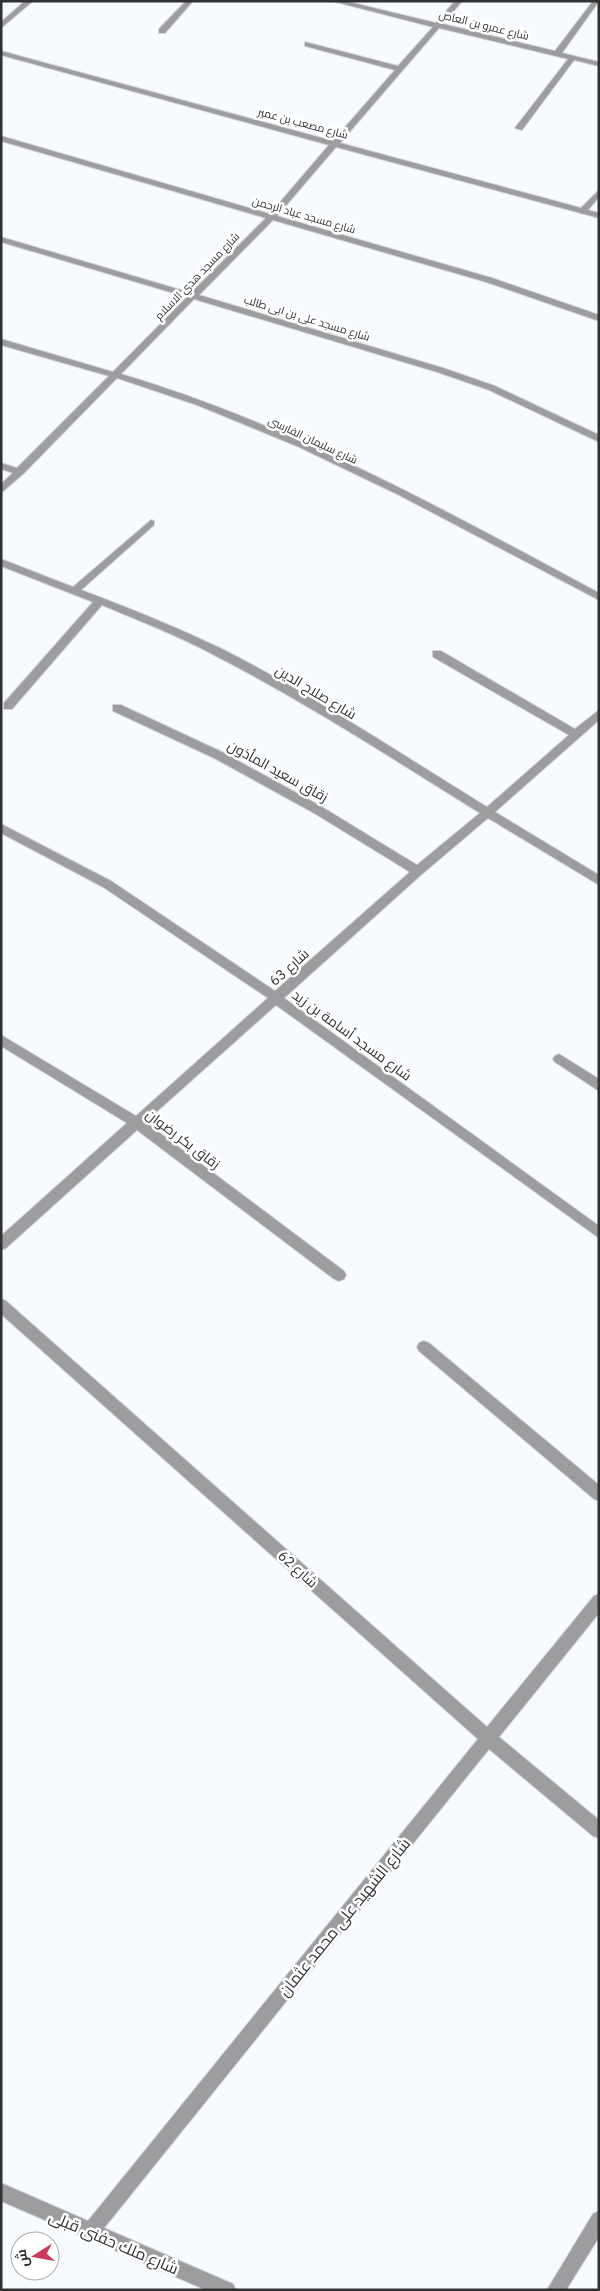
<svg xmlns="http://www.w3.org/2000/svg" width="600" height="2291" font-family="'IBM Plex Sans',Cairo,sans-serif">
<rect width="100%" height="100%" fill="#f7fafe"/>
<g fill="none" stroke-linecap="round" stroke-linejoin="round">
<defs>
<path id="minor" d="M 25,1 L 33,1 L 1,28 L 1,22 Z
M 186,1 L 193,1 L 165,33 L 159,33 L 159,29 Z
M 332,1 L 345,1 L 436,23 L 455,1 L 462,1 L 443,24 L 555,51 L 593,1 L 599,1 L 562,53 L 599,62 L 599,66 L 574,60 L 522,130 L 515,128 L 568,59 L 439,28 L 340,143 L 581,208 L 599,190 L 599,197 L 588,210 L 599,213 L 599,218 L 336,147 L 277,216 L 492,278 L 599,315 L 599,321 L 486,282 L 273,220 L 199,295 L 443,368 L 495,386 L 599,435 L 599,442 L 489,390 L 437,372 L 194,299 L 121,374 C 290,424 444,510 599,593 L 599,600 L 399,495 L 299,447 L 197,405 L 117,378 L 23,474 L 1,493 L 1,484 L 13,473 L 1,469 L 1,463 L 17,468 L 109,376 L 1,345 L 1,339 L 113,372 L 187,297 L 1,242 L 1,237 L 191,293 L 266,218 L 1,141 L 1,136 L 270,214 L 329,145 L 1,55 L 1,51 L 333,141 L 395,70 L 305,46 L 305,42 L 398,66 L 433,27 Z
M 151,520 L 154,521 L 154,525 L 81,590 C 129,608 176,627 222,649 C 313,695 399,753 487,807 L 569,735 L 433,657 L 433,651 L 441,651 L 575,729 L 599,710 L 599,720 L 495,812 L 599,875 L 599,885 L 488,818 L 422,874 L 284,998 L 599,1226 L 599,1238 L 276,1005 L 145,1122 L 344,1271 L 346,1275 L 344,1279 L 339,1281 L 334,1279 L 137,1130 L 6,1248 L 1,1250 L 1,1236 L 127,1123 L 1,1046 L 1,1035 L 136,1116 L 268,998 L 103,887 L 1,833 L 1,824 L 111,881 L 275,991 L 410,872 L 314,813 L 214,758 L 113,711 L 113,705 L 121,705 L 222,752 L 322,807 L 417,865 L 480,813 C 393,759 307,703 216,656 C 179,636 140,621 102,605 L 12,709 L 4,709 L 4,703 L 93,602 L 1,566 L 1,559 L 73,587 Z
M 559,1054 L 599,1079 L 599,1091 L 555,1062 L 553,1059 L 555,1056 Z
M 1,1299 L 6,1301 L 487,1727 L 594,1596 L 599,1594 L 599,1613 L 499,1737 L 599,1820 L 599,1838 L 593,1836 L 489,1749 L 104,2228 L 233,2284 L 236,2290 L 206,2290 L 1,2201 L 1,2183 L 88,2221 L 478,1739 L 1,1314 Z
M 424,1341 L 429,1343 L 599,1485 L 599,1501 L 594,1499 L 419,1351 L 417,1347 L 419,1343 Z
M 599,2211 L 599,2237 L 566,2290 L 547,2290 L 593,2214 Z"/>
</defs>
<use href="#minor" stroke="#d3d6d9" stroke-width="2"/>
<use href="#minor" fill="#9d9d9f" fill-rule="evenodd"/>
</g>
<g text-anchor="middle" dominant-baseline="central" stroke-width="5" stroke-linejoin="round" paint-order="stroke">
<g font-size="11" fill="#2f3132" stroke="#fff">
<text transform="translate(484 25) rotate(14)">شارع عمرو بن العاص</text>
<text transform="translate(303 123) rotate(15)">شارع مصعب بن عمير</text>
<text transform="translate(304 215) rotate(16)">شارع مسجد عباد الرحمن</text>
<text transform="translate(197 276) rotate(-46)">شارع مسجد هدي الاسلام</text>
<text transform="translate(307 318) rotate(17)">شارع مسجد على بن ابى طالب</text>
<text transform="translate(313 440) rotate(25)">شارع سليمان الفارسى</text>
</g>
<g font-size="14" fill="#2f3132" stroke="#fff">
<text transform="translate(316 692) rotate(31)">شارع صلاح الدين</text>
<text transform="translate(278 771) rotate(29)">زقاق سعيد المأذون</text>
<text transform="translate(289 967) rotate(-42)">شارع 63</text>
<text transform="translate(352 1035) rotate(36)">شارع مسجد أسامة بن زيد</text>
<text transform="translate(183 1139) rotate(37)">زقاق بكر رضوان</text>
<text transform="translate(298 1569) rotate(42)">شارع 62</text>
</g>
<g font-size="16" fill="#2f3132" stroke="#fff">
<text transform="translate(344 1917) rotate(-51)">شارع الشهيد على محمد عثمان</text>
<text transform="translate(114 2242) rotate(23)">شارع ملك حفنى قبلى</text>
</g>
</g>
<rect width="600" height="2291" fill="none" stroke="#2f3132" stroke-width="5"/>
<g transform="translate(35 2256) rotate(259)"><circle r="24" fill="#ffffff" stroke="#acadad"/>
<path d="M0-4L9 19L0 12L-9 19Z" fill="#cc3c5a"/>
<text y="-8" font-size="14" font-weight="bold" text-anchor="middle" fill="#2f3132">ش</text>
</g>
</svg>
